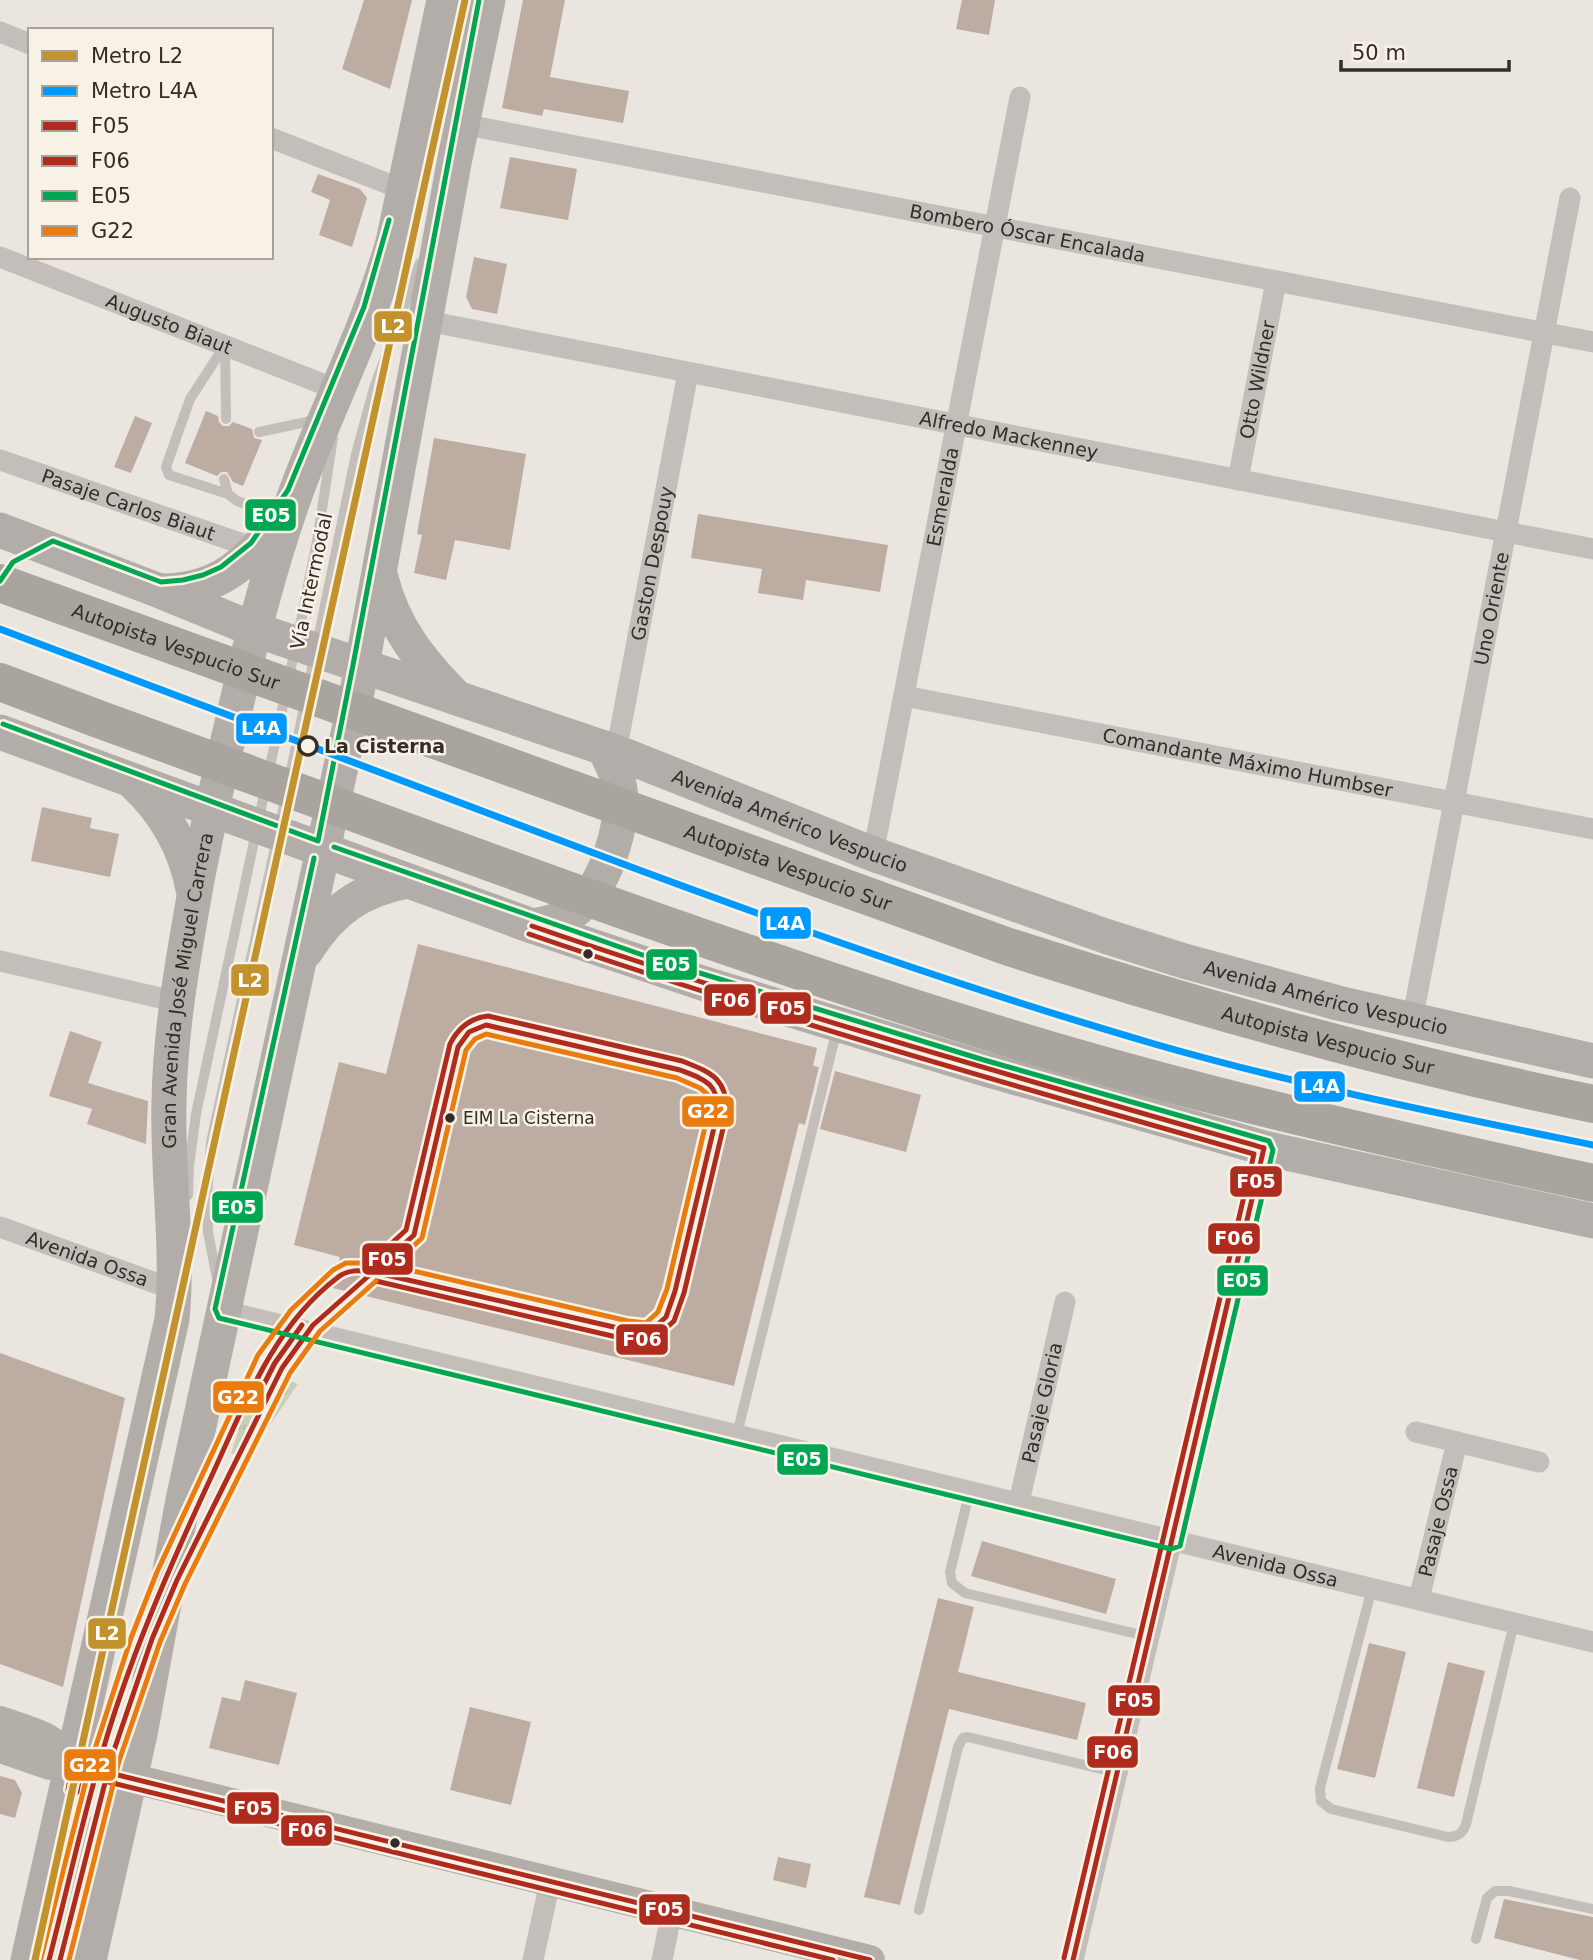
<svg xmlns="http://www.w3.org/2000/svg" width="1593" height="1960" font-family="'DejaVu Sans',sans-serif">
<defs>
<pattern id="grass-tufts" width="24" height="20" patternUnits="userSpaceOnUse" patternTransform="scale(1.75)"><rect width="24" height="20" fill="#cacfba"/><path d="M3 7l-1-3M5 7V3M7 7l1-3M15 17l-1-3M17 17v-4M19 17l1-3" fill="none" stroke="#aeb2a0"/></pattern>
</defs>
<rect width="100%" height="100%" fill="#eae6df"/>
<path fill="url(#grass-tufts)" d="M 259,1367 L 298,1384 L 246,1460 L 231,1453 Z"/>
<path fill="#bcaca2" d="M 364,0 L 412,0 L 390,89 L 342,69 Z
M 523,0 L 565,0 L 550,77 L 629,91 L 623,123 L 544,109 L 542,116 L 502,108 Z
M 962,0 L 995,0 L 989,35 L 956,29 Z
M 510,157 L 577,169 L 568,220 L 500,208 Z
M 318,174 L 360,189 L 367,198 L 352,247 L 319,235 L 330,200 L 311,192 Z
M 474,257 L 507,264 L 497,314 L 472,309 L 466,297 Z
M 206,411 L 218,416 L 219,422 L 223,426 L 229,426 L 233,422 L 252,429 L 254,438 L 262,440 L 243,486 L 233,482 L 227,472 L 221,472 L 217,476 L 185,463 Z
M 135,416 L 152,423 L 131,473 L 114,467 Z
M 434,438 L 526,454 L 510,550 L 455,540 L 446,580 L 414,573 L 422,535 L 417,534 Z
M 698,514 L 888,545 L 880,592 L 806,580 L 803,600 L 758,593 L 762,569 L 691,558 Z
M 42,807 L 92,818 L 90,828 L 119,834 L 110,877 L 31,861 Z
M 418,944 L 817,1048 L 813,1066 L 819,1067 L 805,1125 L 799,1123 L 734,1386 L 333,1288 L 340,1257 L 294,1245 L 339,1062 L 386,1074 Z
M 70,1031 L 102,1042 L 88,1083 L 148,1101 L 146,1144 L 87,1124 L 92,1109 L 49,1096 Z
M 835,1071 L 921,1095 L 906,1152 L 820,1129 Z
M 0,1353 L 125,1398 L 63,1687 L 0,1664 Z
M 982,1541 L 1116,1579 L 1106,1614 L 971,1576 Z
M 938,1598 L 974,1607 L 958,1672 L 1086,1703 L 1077,1740 L 949,1709 L 900,1905 L 864,1897 Z
M 1369,1643 L 1406,1652 L 1375,1778 L 1337,1769 Z
M 1448,1662 L 1485,1671 L 1454,1797 L 1417,1788 Z
M 245,1680 L 297,1693 L 279,1765 L 209,1748 L 222,1697 L 240,1701 Z
M 470,1707 L 531,1722 L 511,1805 L 450,1790 Z
M 0,1776 L 15,1780 L 22,1793 L 15,1818 L 0,1814 Z
M 778,1857 L 811,1864 L 806,1888 L 773,1880 Z
M 1504,1899 L 1593,1917 L 1593,1960 L 1580,1960 L 1494,1938 Z"/>
<g fill="none" stroke-linecap="round" stroke-linejoin="round">
<path stroke="#c3beb9" stroke-width="10" d="M 225,345 L 190,399 L 166,467 L 169,475 L 228,494
M 225,345 L 226,419
M 259,432 L 316,420
M 224,479 L 228,494 L 237,501 L 277,516
M 188,1195 L 189,1166 L 196,1114 L 302,616 L 317,541 L 333,438
M 218,1284 L 208,1232 L 207,1196 L 211,1142 L 278,834 L 356,454 L 374,388 L 420,263
M 737,1434 L 837,1029
M 970,1490 L 950,1572 L 952,1583 L 965,1593 L 1150,1637
M 1372,1588 L 1320,1788 L 1321,1801 L 1331,1809 L 1448,1837 C 1458,1837 1463,1833 1466,1824 L 1514,1623
M 919,1910 L 958,1747 L 963,1738 L 968,1737 L 1118,1773
M 1476,1939 L 1487,1898 L 1495,1891 L 1509,1891 L 1593,1909
M 49,1960 L 83,1820
M 60,1960 L 93,1821"/>
<g stroke="#c3beb9" stroke-width="21">
<path d="M 0,32 L 30,44"/>
<path id="s1" d="M 462,124 L 1593,342"/>
<path d="M 271,138 L 404,190"/>
<path id="s2" d="M 0,257 L 338,390"/>
<path id="s3" d="M 427,321 L 1593,549"/>
<path id="s4" d="M 0,460 L 257,549"/>
<path id="s5" d="M 1238,480 L 1276,281"/>
<path id="s6" d="M 904,696 L 1593,829"/>
<path id="s7" d="M 616,752 L 688,373"/>
<path id="s8" d="M 873,854 L 1020,97"/>
<path d="M 0,961 L 178,1002"/>
<path id="s9" d="M 1412,1021 L 1570,198"/>
<path id="s10" d="M 0,1227 L 175,1290"/>
<path id="s11" d="M 224,1311 L 1593,1642"/>
<path d="M 1416,1432 L 1539,1462"/>
<path id="s12" d="M 1019,1502 L 1065,1302"/>
<path id="s13" d="M 1419,1599 L 1457,1442"/>
<path d="M 533,1960 L 550,1882"/>
<path d="M 662,1960 L 672,1911"/>
<path d="M 1073,1960 L 1264,1148"/>
</g>
<path stroke="#b4aea9" stroke-width="30" d="M 0,1721 C 28,1731 58,1736 73,1764
M 0,1748 L 50,1765 L 73,1764 L 870,1960"/>
<g stroke="#b2ada8" stroke-width="35">
<path id="s14" d="M 0,530 L 160,591 L 253,629 L 616,752 L 873,854 L 1108,937 L 1184,961 L 1338,1003 L 1593,1061"/>
<path d="M 381,578 C 393,627 421,662 456,697"/>
<path d="M 162,591 C 218,591 248,563 279,521"/>
<path d="M 0,732 L 532,926 L 705,984 L 982,1068 L 1264,1148 L 1593,1221"/>
<path d="M 135,784 C 166,813 185,847 193,889"/>
<path d="M 532,926 C 546,924 561,921 573,912 C 604,890 625,826 620,789 C 618,774 611,762 604,748"/>
<path d="M 306,951 C 331,911 361,889 408,881"/>
<path id="s15" d="M 28,1960 L 172,1319 C 179,1247 167,1175 169,1102 C 170,1034 182,965 194,897 C 204,839 218,781 232,723 C 250,645 269,567 296,492 C 327,408 368,329 393,242 L 444,0"/>
<path d="M 89,1960 L 140,1734 L 183,1500 L 357,692 L 455,158 L 488,0"/>
</g>
<g stroke="#a9a59e" stroke-width="38">
<path id="s16" d="M 0,583 L 1006,946 C 1198,1008 1395,1063 1593,1104"/>
<path d="M 0,682 L 101,720 C 402,829 700,944 1006,1037 C 1199,1096 1396,1140 1593,1183"/>
</g>
<defs>
<path id="bus-1" d="M 532,926 C 773,1009 1019,1078 1264,1148 L 1073,1960
M 486,1025 L 680,1070 C 706,1080 720,1084 717,1115 L 675,1291 L 666,1317 L 649,1332 L 627,1330 L 373,1272 L 414,1235 L 458,1047 L 469,1032 Z
M 68,1790 L 73,1764 L 870,1960
M 49,1960 C 66,1895 80,1829 99,1764 C 127,1663 169,1568 213,1473 C 245,1403 274,1326 337,1278 C 348,1269 360,1270 373,1272
M 60,1960 L 111,1759 L 152,1639 L 177,1580 L 282,1368 L 313,1325 L 373,1272"/>
<path id="bus-2" d="M 529,934 C 768,1016 1011,1085 1254,1154 L 1064,1958
M 370,1263 L 406,1230 L 450,1044 C 458,1028 470,1018 488,1016 L 682,1061 C 713,1073 729,1080 726,1116 L 684,1293 L 674,1321 L 653,1340 L 625,1339 L 376,1281
M 302,1325 L 275,1363 L 259,1394 L 274,1364 Z
M 77,1792 L 80,1775 L 833,1960"/>
<path id="bus-3" d="M 0,581 L 13,562 L 53,541 L 161,582 L 183,580 L 203,575 L 221,567 L 251,543 L 288,490 L 364,307 L 389,220
M 3,724 L 318,841 L 353,665 L 479,0
M 314,858 L 215,1309 L 219,1318 L 1171,1549 L 1180,1546 L 1273,1150 L 1269,1141 L 984,1060 L 654,959 L 334,847"/>
<path id="bus-4" d="M 486,1034 L 677,1078 L 700,1088 L 707,1094 L 708,1114 L 667,1289 L 658,1312 L 646,1323 L 628,1321 L 392,1266 L 422,1238 L 466,1050 L 475,1039 Z
M 41,1958 L 91,1761 L 131,1638 L 157,1572 L 258,1355 L 291,1310 L 333,1270 L 346,1263 L 370,1263
M 69,1960 L 119,1761 L 160,1642 L 185,1584 L 290,1373 L 320,1331 L 376,1281"/>
</defs>
<use href="#bus-1" stroke="#f7f1e6" stroke-width="10"/>
<use href="#bus-2" stroke="#f7f1e6" stroke-width="10"/>
<use href="#bus-3" stroke="#f7f1e6" stroke-width="10"/>
<use href="#bus-4" stroke="#f7f1e6" stroke-width="10"/>
<use href="#bus-1" stroke="#af2b1e" stroke-width="5"/>
<use href="#bus-2" stroke="#af2b1e" stroke-width="5"/>
<use href="#bus-3" stroke="#00a651" stroke-width="5"/>
<use href="#bus-4" stroke="#e87c10" stroke-width="5"/>
<defs>
<path id="metro-1" d="M 35,1960 L 465,0"/>
<path id="metro-2" d="M 0,629 C 202,706 404,783 607,858 C 789,926 972,991 1158,1045 C 1301,1086 1447,1115 1593,1145"/>
</defs>
<use href="#metro-1" stroke="#f7f1e6" stroke-width="12"/>
<use href="#metro-2" stroke="#f7f1e6" stroke-width="12"/>
<use href="#metro-1" stroke="#c2922c" stroke-width="7"/>
<use href="#metro-2" stroke="#09f" stroke-width="7"/>
</g>
<circle fill="#f7f1e6" stroke="#332c27" stroke-width="3.5" cx="308" cy="746" r="9"/>
<g fill="#332c27" stroke="#f7f1e6" stroke-width="2.5">
<circle cx="588" cy="954" r="6"/>
<circle cx="450" cy="1118" r="6"/>
<circle cx="395" cy="1843" r="6"/>
</g>
<g text-anchor="middle" dominant-baseline="central" stroke-width="5" stroke-linejoin="round" paint-order="stroke">
<g font-size="17" fill="#332c27" stroke="#f7f1e6" text-anchor="start">
<text x="463" y="1118">EIM La Cisterna</text>
</g>
<g font-size="19" fill="#332c27" stroke="#f7f1e6">
<text stroke="none"><textPath href="#s1" startOffset="576">Bombero Óscar Encalada</textPath></text>
<text stroke="none"><textPath href="#s2" startOffset="182">Augusto Biaut</textPath></text>
<text stroke="none"><textPath href="#s5" startOffset="102">Otto Wildner</textPath></text>
<text stroke="none"><textPath href="#s3" startOffset="593">Alfredo Mackenney</textPath></text>
<text stroke="none"><textPath href="#s8" startOffset="364">Esmeralda</textPath></text>
<text stroke="none"><textPath href="#s4" startOffset="136">Pasaje Carlos Biaut</textPath></text>
<text stroke="none"><textPath href="#s7" startOffset="192">Gaston Despouy</textPath></text>
<text transform="translate(311 581) rotate(-78)">Vía Intermodal</text>
<text stroke="none"><textPath href="#s9" startOffset="420">Uno Oriente</textPath></text>
<text stroke="none"><textPath href="#s16" startOffset="187">Autopista Vespucio Sur</textPath></text>
<text stroke="none"><textPath href="#s6" startOffset="350">Comandante Máximo Humbser</textPath></text>
<text stroke="none"><textPath href="#s14" startOffset="842">Avenida Américo Vespucio</textPath></text>
<text stroke="none"><textPath href="#s16" startOffset="838">Autopista Vespucio Sur</textPath></text>
<text stroke="none"><textPath href="#s15" startOffset="987">Gran Avenida José Miguel Carrera</textPath></text>
<text stroke="none"><textPath href="#s14" startOffset="1407">Avenida Américo Vespucio</textPath></text>
<text stroke="none"><textPath href="#s16" startOffset="1405">Autopista Vespucio Sur</textPath></text>
<text stroke="none"><textPath href="#s10" startOffset="93">Avenida Ossa</textPath></text>
<text stroke="none"><textPath href="#s12" startOffset="102">Pasaje Gloria</textPath></text>
<text stroke="none"><textPath href="#s13" startOffset="80">Pasaje Ossa</textPath></text>
<text stroke="none"><textPath href="#s11" startOffset="1082">Avenida Ossa</textPath></text>
</g>
<g font-size="19" font-weight="bold" fill="#332c27" stroke="#f7f1e6" text-anchor="start">
<text x="324" y="746">La Cisterna</text>
</g>
</g>
<g stroke="#f7f1e6" stroke-width="2.5">
<rect x="373" y="310" width="40" height="33" rx="7" fill="#c2922c"/>
<rect x="244" y="498" width="53" height="34" rx="7" fill="#00a651"/>
<rect x="235" y="712" width="53" height="33" rx="7" fill="#09f"/>
<rect x="759" y="906" width="53" height="34" rx="7" fill="#09f"/>
<rect x="645" y="948" width="53" height="33" rx="7" fill="#00a651"/>
<rect x="230" y="963" width="40" height="34" rx="7" fill="#c2922c"/>
<rect x="703" y="983" width="54" height="34" rx="7" fill="#af2b1e"/>
<rect x="759" y="991" width="53" height="34" rx="7" fill="#af2b1e"/>
<rect x="1293" y="1070" width="53" height="33" rx="7" fill="#09f"/>
<rect x="681" y="1095" width="54" height="33" rx="7" fill="#e87c10"/>
<rect x="1229" y="1165" width="54" height="33" rx="7" fill="#af2b1e"/>
<rect x="211" y="1190" width="53" height="34" rx="7" fill="#00a651"/>
<rect x="1207" y="1222" width="54" height="33" rx="7" fill="#af2b1e"/>
<rect x="361" y="1242" width="53" height="34" rx="7" fill="#af2b1e"/>
<rect x="1216" y="1264" width="53" height="33" rx="7" fill="#00a651"/>
<rect x="615" y="1323" width="54" height="33" rx="7" fill="#af2b1e"/>
<rect x="212" y="1380" width="53" height="34" rx="7" fill="#e87c10"/>
<rect x="776" y="1443" width="53" height="33" rx="7" fill="#00a651"/>
<rect x="87" y="1617" width="40" height="33" rx="7" fill="#c2922c"/>
<rect x="1107" y="1684" width="54" height="33" rx="7" fill="#af2b1e"/>
<rect x="1086" y="1735" width="53" height="34" rx="7" fill="#af2b1e"/>
<rect x="63" y="1748" width="54" height="34" rx="7" fill="#e87c10"/>
<rect x="226" y="1791" width="54" height="34" rx="7" fill="#af2b1e"/>
<rect x="280" y="1814" width="53" height="33" rx="7" fill="#af2b1e"/>
<rect x="638" y="1893" width="53" height="33" rx="7" fill="#af2b1e"/>
</g>
<g font-size="19" text-anchor="middle" font-weight="bold" fill="#fff">
<text x="393" y="333">L2</text>
<text x="271" y="522">E05</text>
<text x="261" y="735">L4A</text>
<text x="785" y="930">L4A</text>
<text x="671" y="971">E05</text>
<text x="250" y="987">L2</text>
<text x="730" y="1007">F06</text>
<text x="786" y="1015">F05</text>
<text x="1320" y="1093">L4A</text>
<text x="708" y="1118">G22</text>
<text x="1256" y="1188">F05</text>
<text x="237" y="1214">E05</text>
<text x="1234" y="1245">F06</text>
<text x="387" y="1266">F05</text>
<text x="1242" y="1287">E05</text>
<text x="642" y="1346">F06</text>
<text x="238" y="1404">G22</text>
<text x="802" y="1466">E05</text>
<text x="107" y="1640">L2</text>
<text x="1134" y="1707">F05</text>
<text x="1113" y="1759">F06</text>
<text x="90" y="1772">G22</text>
<text x="253" y="1815">F05</text>
<text x="307" y="1837">F06</text>
<text x="664" y="1916">F05</text>
</g>
<rect x="28" y="28" width="245" height="231" fill="#f7f1e6" stroke="#a9a29a" stroke-width="2"/>
<rect x="42" y="51" width="35" height="10" fill="#c2922c" stroke="#a9a29a" stroke-width="2"/>
<text x="91" y="63" font-size="21" fill="#332c27">Metro L2</text>
<rect x="42" y="86" width="35" height="10" fill="#0099ff" stroke="#a9a29a" stroke-width="2"/>
<text x="91" y="98" font-size="21" fill="#332c27">Metro L4A</text>
<rect x="42" y="121" width="35" height="10" fill="#af2b1e" stroke="#a9a29a" stroke-width="2"/>
<text x="91" y="133" font-size="21" fill="#332c27">F05</text>
<rect x="42" y="156" width="35" height="10" fill="#af2b1e" stroke="#a9a29a" stroke-width="2"/>
<text x="91" y="168" font-size="21" fill="#332c27">F06</text>
<rect x="42" y="191" width="35" height="10" fill="#00a651" stroke="#a9a29a" stroke-width="2"/>
<text x="91" y="203" font-size="21" fill="#332c27">E05</text>
<rect x="42" y="226" width="35" height="10" fill="#e87c10" stroke="#a9a29a" stroke-width="2"/>
<text x="91" y="238" font-size="21" fill="#332c27">G22</text>
<path d="M1341 60v10h168v-10" fill="none" stroke="#332c27" stroke-width="3.5"/>
<text x="1352" y="60" font-size="21" fill="#332c27" stroke="#f7f1e6" stroke-width="5" paint-order="stroke">50 m</text>
</svg>
